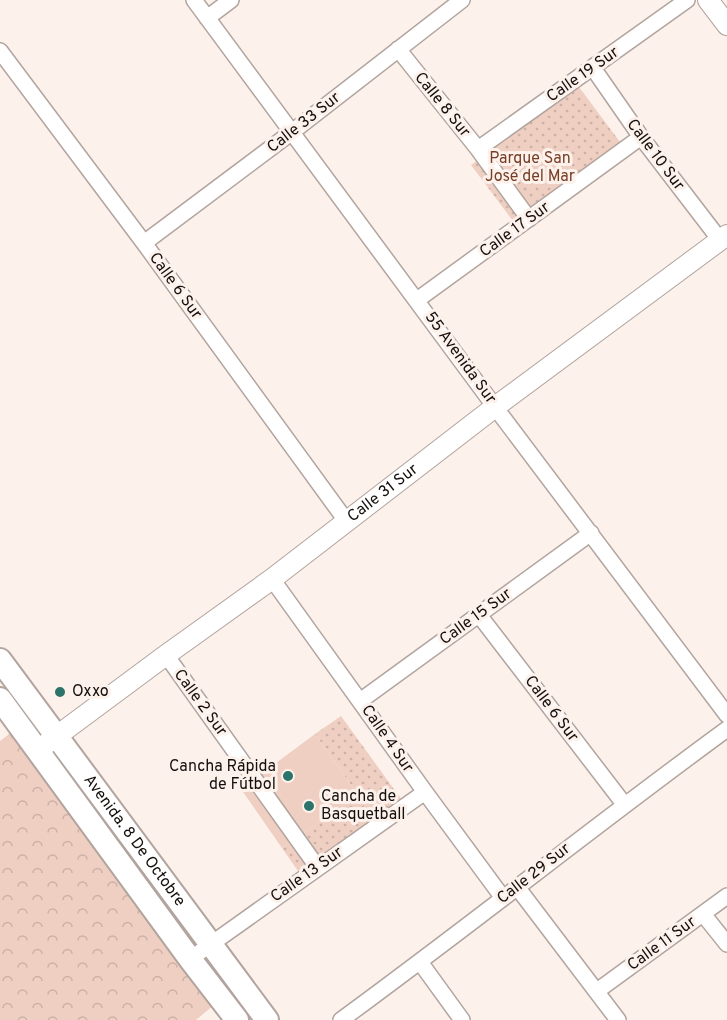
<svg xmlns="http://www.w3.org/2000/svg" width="727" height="1020" font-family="Overpass,sans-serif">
<defs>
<pattern id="forest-crowns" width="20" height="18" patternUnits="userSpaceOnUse" patternTransform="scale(1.5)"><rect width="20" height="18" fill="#efcfc2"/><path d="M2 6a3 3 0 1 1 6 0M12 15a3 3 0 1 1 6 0" fill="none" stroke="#ccb1a6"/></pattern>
<pattern id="park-dots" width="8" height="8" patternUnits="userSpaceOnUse" patternTransform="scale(1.5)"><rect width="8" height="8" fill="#efcfc2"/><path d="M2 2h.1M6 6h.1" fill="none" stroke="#ccb1a6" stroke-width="1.8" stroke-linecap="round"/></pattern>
</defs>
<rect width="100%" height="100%" fill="#fdf1ec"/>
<path fill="url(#forest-crowns)" d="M 20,726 L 221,999 L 196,1020 L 0,1020 L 0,741 Z"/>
<path fill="url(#park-dots)" d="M 579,87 L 623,146 L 516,225 L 471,165 Z
M 341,716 L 404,803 L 300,874 L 282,848 L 358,795 L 315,734 Z"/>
<path fill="#efcfc2" d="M 315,734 L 358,795 L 282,848 L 241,789 Z"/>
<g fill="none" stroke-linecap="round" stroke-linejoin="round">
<defs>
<path id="minor" d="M 194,0 L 495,407 L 727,715
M 207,18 L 231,0
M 398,49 L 478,149 L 529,219
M 0,51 L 144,243 L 347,522
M 593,68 L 641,137 L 720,240
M 478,149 L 687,0
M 144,243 L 292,132 L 462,0
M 417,300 L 641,137
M 272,579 L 425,792 L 503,898
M 479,615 L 624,804
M 166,655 L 318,868
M 360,701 L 591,533
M 517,887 L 618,1020
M 703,914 L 727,944
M 190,959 L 425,792
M 420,962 L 462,1020
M 597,991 L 727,896
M 341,1020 C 471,925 597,824 727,729"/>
<g id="tertiary">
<path d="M 708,0 L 727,25"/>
<path id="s1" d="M 38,750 L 166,655 L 272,579 L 495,407 L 727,235"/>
</g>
<g id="secondary">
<path id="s2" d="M 0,660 L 267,1020"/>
<path d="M 0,699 L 190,959 L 237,1020"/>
</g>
</defs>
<use href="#minor" stroke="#b2a49e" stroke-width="18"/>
<use href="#tertiary" stroke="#b2a49e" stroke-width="22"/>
<use href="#secondary" stroke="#b2a49e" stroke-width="26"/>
<use href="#minor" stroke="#fff" stroke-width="15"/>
<use href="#tertiary" stroke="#fff" stroke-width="20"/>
<use href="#secondary" stroke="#fff" stroke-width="22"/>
</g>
<g fill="#2c736b" stroke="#fdf1ec" stroke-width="2">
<circle cx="60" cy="692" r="6"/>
<circle cx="288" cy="776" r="6"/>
<circle cx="309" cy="806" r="6"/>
</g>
<g text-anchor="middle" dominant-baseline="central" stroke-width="6" stroke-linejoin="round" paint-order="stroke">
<g font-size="16" fill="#140f0d" stroke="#fdf1ec">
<text transform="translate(583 75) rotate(-35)">Calle 19 Sur</text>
<text transform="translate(442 105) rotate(51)">Calle 8 Sur</text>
<text transform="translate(304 123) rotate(-38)">Calle 33 Sur</text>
<text transform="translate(655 155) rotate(53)">Calle 10 Sur</text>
<text transform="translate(515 230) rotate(-36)">Calle 17 Sur</text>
<text transform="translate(175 286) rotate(54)">Calle 6 Sur</text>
<text transform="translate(460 358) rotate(54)">55 Avenida Sur</text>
<text stroke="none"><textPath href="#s1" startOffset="430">Calle 31 Sur</textPath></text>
<text transform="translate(476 617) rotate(-36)">Calle 15 Sur</text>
<text transform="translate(200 703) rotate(54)">Calle 2 Sur</text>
<text transform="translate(551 709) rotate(53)">Calle 6 Sur</text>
<text transform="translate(387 739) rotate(55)">Calle 4 Sur</text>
<text stroke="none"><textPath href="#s2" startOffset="225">Avenida. 8 De Octobre</textPath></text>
<text transform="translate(534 874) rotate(-38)">Calle 29 Sur</text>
<text transform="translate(307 875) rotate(-35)">Calle 13 Sur</text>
<text transform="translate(662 944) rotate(-36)">Calle 11 Sur</text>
</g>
<g font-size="16" fill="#773e26" stroke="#fdf1ec">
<text x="530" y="159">Parque San<tspan x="530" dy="18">José del Mar</tspan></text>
</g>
<g font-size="16" fill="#140f0d" stroke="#fdf1ec" text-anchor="start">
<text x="72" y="692">Oxxo</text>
<text x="276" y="767" text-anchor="end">Cancha Rápida<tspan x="276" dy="18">de Fútbol</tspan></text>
<text x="321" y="797">Cancha de<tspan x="321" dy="18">Basquetball</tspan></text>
</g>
</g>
</svg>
